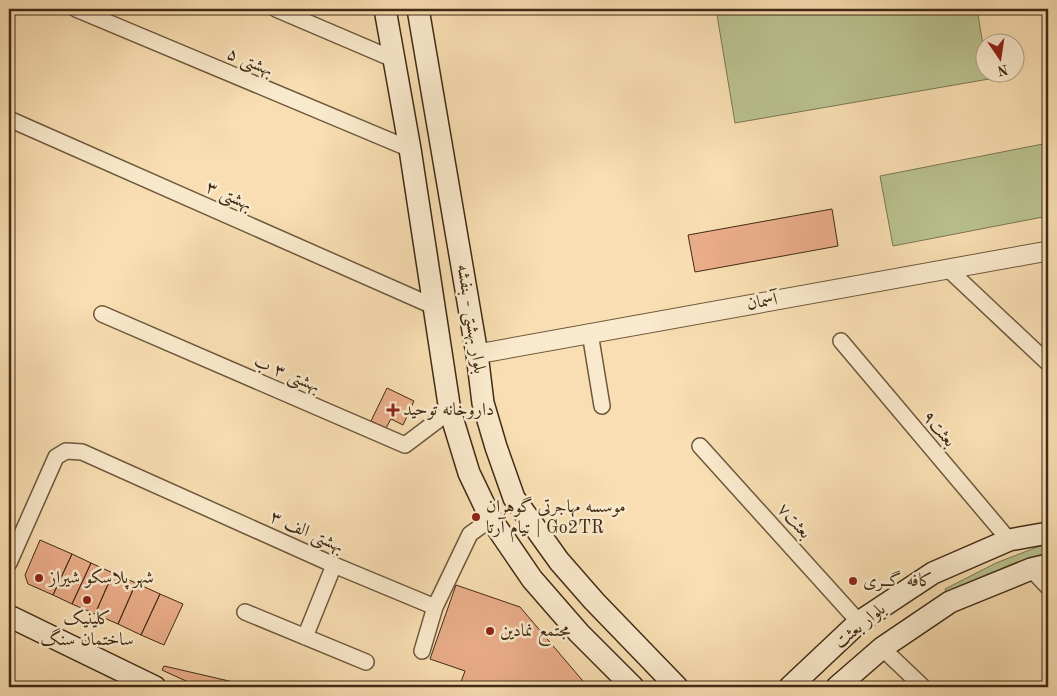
<svg xmlns="http://www.w3.org/2000/svg" width="1057" height="696" font-family="'Old Standard TT',Amiri,serif">
<rect width="100%" height="100%" fill="#f8deb2"/>
<filter id="stains"><feTurbulence type="fractalNoise" baseFrequency=".004" numOctaves="4"/><feColorMatrix values="0 0 0 0 .2 0 0 0 0 .09 0 0 0 0 .02 0 0 0 .5 -.17"/></filter>
<radialGradient id="worn" r=".72"><stop offset=".6" stop-color="#630" stop-opacity="0"/><stop offset="1" stop-color="#630" stop-opacity=".3"/></radialGradient>
<path fill="#b9c28f" stroke="#7c7652" d="M 716,9 L 977,9 L 984,51 L 984,72 L 988,73 L 989,79 L 735,123 Z
M 1048,143 L 1048,216 L 893,246 L 880,176 Z
M 1048,543 L 1048,555 L 947,595 L 945,589 L 996,563 Z"/>
<path fill="#eaad8a" stroke="#402b15" d="M 832,209 L 838,246 L 695,272 L 688,235 Z
M 387,388 L 414,401 L 403,425 L 391,419 L 386,428 L 371,421 Z
M 40,540 L 72,554 L 53,595 L 28,584 L 25,575 Z
M 72,554 L 91,563 L 72,604 L 53,595 Z
M 91,563 L 113,573 L 95,614 L 72,604 Z
M 113,573 L 136,583 L 118,624 L 95,614 Z
M 136,583 L 160,594 L 141,635 L 118,624 Z
M 456,585 L 520,607 L 588,687 L 459,687 L 465,671 L 430,659 Z
M 160,594 L 183,604 L 164,645 L 141,635 Z
M 164,666 L 229,681 L 227,687 L 199,687 L 162,670 Z
M 229,681 L 250,687 L 227,687 Z"/>
<g fill="none" stroke-linecap="round" stroke-linejoin="round">
<defs>
<path id="minor" d="M 76,9 L 410,149
M 276,9 L 393,59
M 9,119 L 435,307
M 947,268 L 1048,363
M 102,314 L 405,445 L 450,411
M 590,333 L 602,406
M 841,341 L 1009,540
M 700,446 L 859,622
M 9,563 L 56,457 L 66,451 L 82,452 L 334,565 L 435,607 L 470,534 L 491,519
M 1031,569 L 1048,587
M 245,612 L 366,662
M 305,637 L 334,565
M 882,648 L 923,687
M 422,651 L 435,607"/>
<path id="tertiary" d="M 477,354 L 1048,251"/>
<path id="secondary" d="M 385,9 L 410,149 L 450,411 L 469,473 L 491,519 L 532,579 L 579,633 L 633,687
M 418,9 L 477,354 L 483,403 L 496,447 L 514,498 L 559,561 L 594,601 L 677,687
M 9,616 L 155,687
M 790,687 L 859,622 L 933,573 L 1009,540 L 1048,533
M 837,687 L 882,648 L 950,602 L 1031,569 L 1048,565"/>
</defs>
<use href="#minor" stroke="#6e583c" stroke-width="18"/>
<use href="#tertiary" stroke="#6e583c" stroke-width="21"/>
<use href="#secondary" stroke="#402b15" stroke-width="24"/>
<use href="#minor" stroke="#faeacd" stroke-width="15"/>
<use href="#tertiary" stroke="#faeacd" stroke-width="19"/>
<use href="#secondary" stroke="#faeacd" stroke-width="21"/>
</g>
<g fill="#8f2418" stroke="#faeacd" stroke-width="2">
<path d="M390.5 402.5h5v5h5v5h-5v5h-5v-5h-5v-5h5z"/>
<circle cx="476" cy="517" r="5"/>
<circle cx="39" cy="578" r="5"/>
<circle cx="853" cy="581" r="5"/>
<circle cx="87" cy="600" r="5"/>
<circle cx="490" cy="631" r="5"/>
</g>
<g text-anchor="middle" dominant-baseline="central" stroke-width="5" stroke-linejoin="round" paint-order="stroke">
<g font-size="18" fill="#402b15" stroke="#faeacd">
<text transform="translate(250 62) rotate(23)">بهشتی ۵</text>
<text transform="translate(229 196) rotate(24)">بهشتی ۳</text>
<text transform="translate(762 302) rotate(-10)">آسمان</text>
<text transform="translate(471 319) rotate(81)">بلوار بهشتی - بنفشه</text>
<text transform="translate(287 374) rotate(23)">بهشتی ۳ ب</text>
<text transform="translate(939 429) rotate(50)">بعثت۹</text>
<text transform="translate(794 521) rotate(48)">بعثت۷</text>
<text transform="translate(307 532) rotate(24)">بهشتی الف ۳</text>
<text transform="translate(860 626) rotate(-39)">بلوار بعثت</text>
</g>
<g font-size="18" fill="#402b15" stroke="#faeacd" text-anchor="start">
<text x="403" y="410">داروخانه توحید</text>
<text x="486" y="507">موسسه مهاجرتی گوهران<tspan x="486" dy="21">تیام آرتا | Go2TR</tspan></text>
<text x="49" y="578">شهر پلاسکو شیراز</text>
<text x="863" y="581">کافه گــری</text>
<text x="87" y="619" text-anchor="middle">کلینیک<tspan x="87" dy="21">ساختمان سنگ</tspan></text>
<text x="500" y="631">مجتمع نمادین</text>
</g>
</g>
<rect width="1057" height="696" fill="none" stroke="#f8deb2" stroke-width="30"/>
<rect x="10" y="10" width="1037" height="676" fill="none" stroke="#402b15" stroke-width="2.5"/>
<rect x="15" y="15" width="1027" height="666" fill="none" stroke="#402b15"/>
<g transform="translate(1000 58) rotate(167)"><circle r="24" fill="#faeacd" stroke="#b09e83"/>
<path d="M0-4L9 19L0 12L-9 19Z" fill="#8f2418"/>
<text y="-8" font-size="14" font-weight="bold" text-anchor="middle" fill="#402b15">N</text>
</g>
<rect width="100%" height="100%" filter="url(#stains)"/>
<rect width="100%" height="100%" fill="url(#worn)"/>
</svg>
